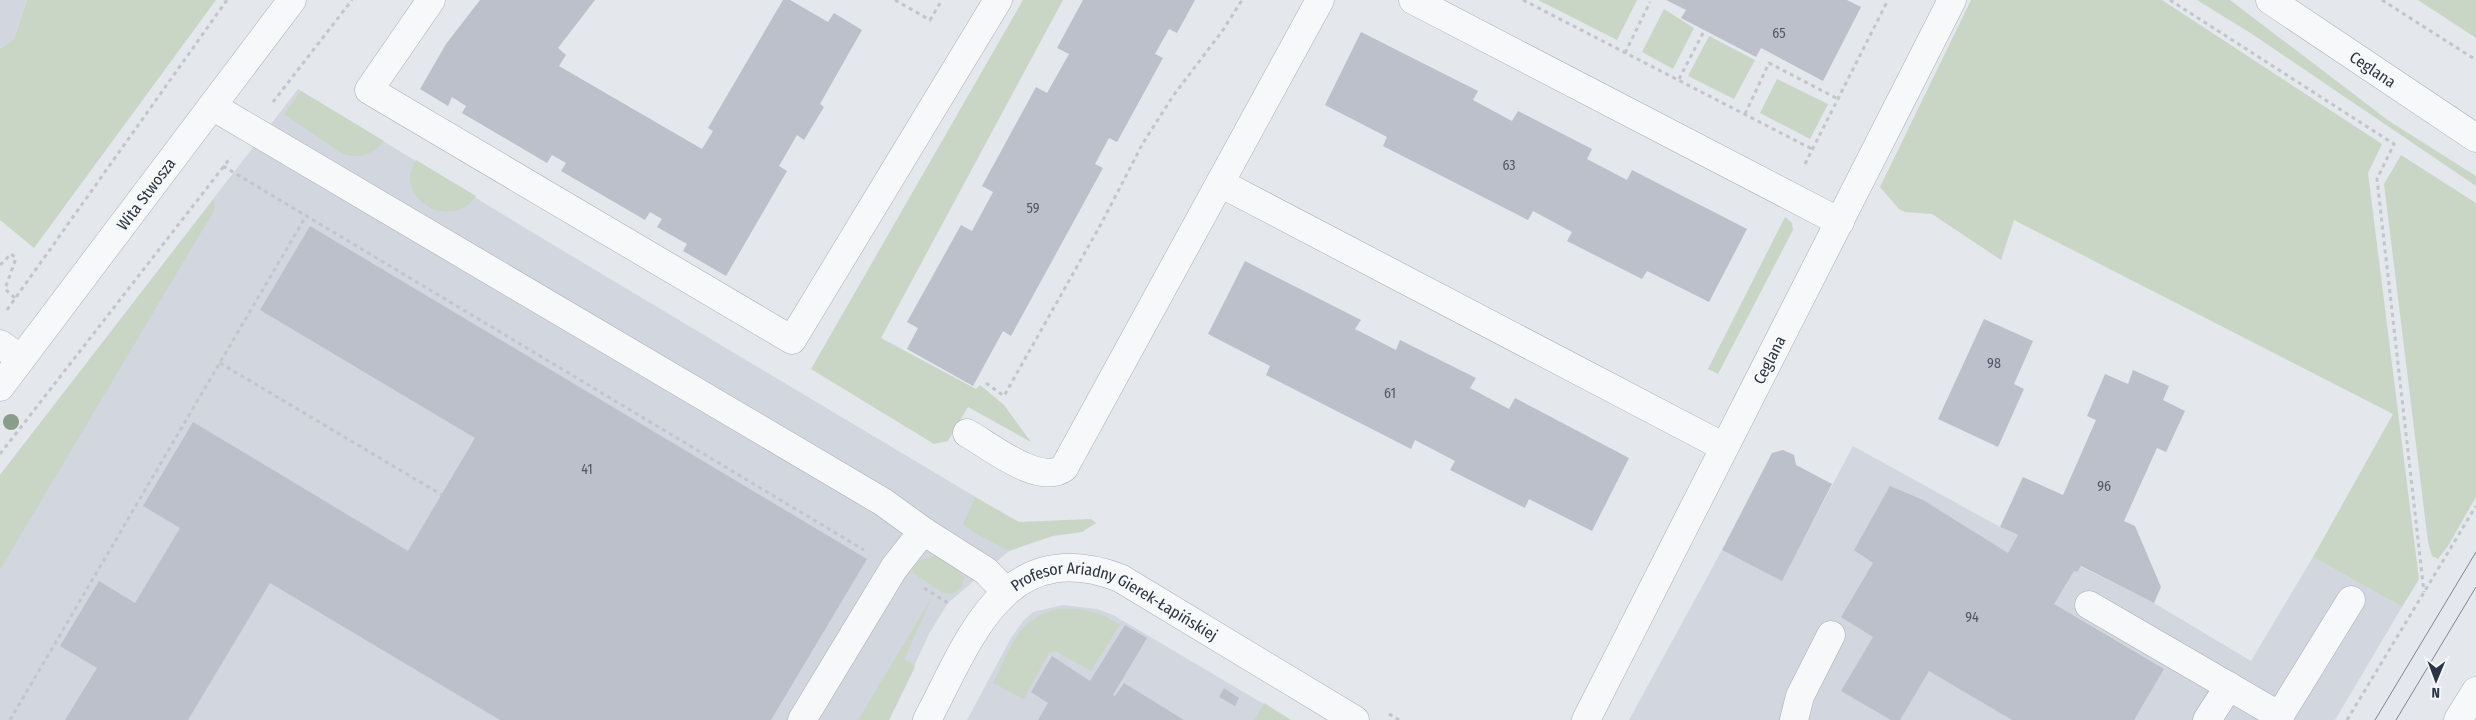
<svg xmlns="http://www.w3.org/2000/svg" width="2476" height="720" font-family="'Fira Sans Condensed',sans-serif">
<rect width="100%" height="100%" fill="#e4e7ec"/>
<path fill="#d2d6de" d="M 0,0 L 27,0 L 14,39 L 0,49 Z
M 298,89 L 535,234 L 1019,523 L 1009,551 L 948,603 L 930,632 L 889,720 L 0,720 L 0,475 Z
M 1853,446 L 2000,527 L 2154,603 L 2251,661 L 2313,557 L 2402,607 L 2335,720 L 1629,720 L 1722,550 L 1782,580 Z
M 1063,605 L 1097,609 L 1113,615 L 1291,720 L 967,720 L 1011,638 L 1023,621 L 1033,612 Z"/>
<path fill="#c9d6c5" d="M 27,0 L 216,0 L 34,248 L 0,220 L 0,49 L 14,39 Z
M 1023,0 L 1063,0 L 881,338 L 976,389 L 980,385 L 1004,405 L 1031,442 L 968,407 L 948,441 L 934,444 L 811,369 Z
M 1538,0 L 1637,0 L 1617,40 Z
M 1971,0 L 2162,0 L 2382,144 L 2368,173 L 2419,579 L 2402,607 L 2313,557 L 2393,414 L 2014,220 L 2001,260 L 1932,214 L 1905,212 L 1899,209 L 1880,187 Z
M 2197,0 L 2230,0 L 2389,121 L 2476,176 L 2476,186 L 2252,34 Z
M 2418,0 L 2476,0 L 2476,38 Z
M 1664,9 L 1694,28 L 1673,69 L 1642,52 Z
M 1709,36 L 1755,60 L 1734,99 L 1688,76 Z
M 1777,79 L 1828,104 L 1810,139 L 1760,113 Z
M 301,91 L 384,141 C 374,154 359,159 343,154 L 284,114 Z
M 2401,155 L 2476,203 L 2476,497 L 2448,546 L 2438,559 L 2432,556 L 2428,542 L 2384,184 Z
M 416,160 L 476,196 C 452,233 391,198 416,160 Z
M 213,200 L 215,206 L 212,214 L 0,570 L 0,475 Z
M 1785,217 L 1792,223 L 1793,230 L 1718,374 L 1708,369 Z
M 975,497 L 1019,522 L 1091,519 L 1096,523 L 1082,532 L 1053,536 L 1009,551 L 973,532 L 963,524 Z
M 936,556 C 948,557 957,566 964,576 L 962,587 L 952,594 L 943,593 L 913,573 L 911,568 L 917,561 Z
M 932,597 L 904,660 L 911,662 L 915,667 L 889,720 L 858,720 Z
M 1058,609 C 1081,608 1101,611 1120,625 L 1091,671 L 1055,651 L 1049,653 L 1024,699 L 993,683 C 1009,650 1017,618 1058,609 Z
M 1264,703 L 1291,720 L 1254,720 Z"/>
<path fill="#bbc0ca" d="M 480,0 L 595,0 L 558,48 L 566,55 L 559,66 L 702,149 L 713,131 L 708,128 L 783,0 L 790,0 L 828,22 L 834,13 L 862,30 L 820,104 L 824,107 L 804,140 L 797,135 L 779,166 L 787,171 L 726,276 L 683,251 L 687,244 L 657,227 L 662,219 L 650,212 L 645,220 L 561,171 L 566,163 L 552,155 L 547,163 L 462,113 L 466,106 L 452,97 L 448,106 L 420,89 L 446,44 Z
M 1083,0 L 1195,0 L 1177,33 L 1169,29 L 1155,54 L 1163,58 L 1117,142 L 1109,138 L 1095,164 L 1103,168 L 1011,336 L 1003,331 L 973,386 L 907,349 L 918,328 L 907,322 L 961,225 L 972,231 L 993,192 L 982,186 L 1036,87 L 1047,93 L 1069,54 L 1057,48 Z
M 1666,0 L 1847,0 L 1861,7 L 1823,81 L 1761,48 L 1756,57 L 1681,18 L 1686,10 Z
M 1361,32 L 1478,91 L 1473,100 L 1512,121 L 1518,111 L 1592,149 L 1587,159 L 1627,180 L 1632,170 L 1747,229 L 1709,302 L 1647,271 L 1642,279 L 1567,241 L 1572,232 L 1533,211 L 1528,220 L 1383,146 L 1387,137 L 1325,105 Z
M 310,226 L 867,559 L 771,720 L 500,720 L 270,583 L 188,720 L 65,720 L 97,668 L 60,646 L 99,581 L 135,603 L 180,528 L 143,506 L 193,422 L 408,551 L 475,438 L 260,310 Z
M 1245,261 L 1361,320 L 1355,329 L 1396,350 L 1400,340 L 1476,378 L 1470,388 L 1509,409 L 1515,398 L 1629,458 L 1592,531 L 1529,499 L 1525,508 L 1450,470 L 1455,461 L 1415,440 L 1411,449 L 1266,375 L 1270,366 L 1208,334 Z
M 1984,319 L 2033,341 L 2014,384 L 2024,389 L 1998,447 L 1938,419 Z
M 2133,370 L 2169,386 L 2163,400 L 2185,411 L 2166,452 L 2157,448 L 2124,521 L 2135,526 L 2161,587 L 2154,603 L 2081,566 L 2077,572 L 2074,571 L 2054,604 L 2164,669 L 2134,720 L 2012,720 L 1929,671 L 1900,720 L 1891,720 L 1841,691 L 1873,637 L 1841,617 L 1873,563 L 1854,550 L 1890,486 L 1923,500 L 2008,553 L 2018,535 L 2000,527 L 2023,477 L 2063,495 L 2096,420 L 2087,416 L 2105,374 L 2128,384 Z
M 1783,450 L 1794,455 L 1796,465 L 1832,484 L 1782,581 L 1722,550 L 1772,453 Z
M 1125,625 L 1147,638 L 1113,695 L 1115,696 L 1124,683 L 1184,720 L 1038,720 L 1048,703 L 1031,692 L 1052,656 L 1090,681 Z
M 1224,688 L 1239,698 L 1235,706 L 1219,697 Z"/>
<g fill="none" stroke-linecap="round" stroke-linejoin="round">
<defs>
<g id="minor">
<path d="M 431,0 L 369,90 L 792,340 L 998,0"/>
<path d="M 1413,0 L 1840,222"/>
<path id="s1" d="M 2270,0 L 2476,138"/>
<path d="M 212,106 L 883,502 L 923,531 L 986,571 L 1005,591"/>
<path d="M 1220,183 L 1724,447"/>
<path d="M 0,344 L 21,359"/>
<path id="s2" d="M 0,387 L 292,0"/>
<path d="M 967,433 C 990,446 1039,486 1064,468 L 1320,0"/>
<path d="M 2089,605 L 2280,716"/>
<path d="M 802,720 L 894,568 L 923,531"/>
<path id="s3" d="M 927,720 C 970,639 1004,534 1120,578 L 1355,720"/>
<path id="s4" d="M 1586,720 L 1952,0"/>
<path d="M 1794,720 L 1800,696 L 1831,635"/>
<path d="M 2207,720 L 2229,686"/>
<path d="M 2277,720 L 2351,600"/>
<path d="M 2458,720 L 2476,691"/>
</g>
</defs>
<use href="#minor" stroke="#a9aeb7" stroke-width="29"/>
<path stroke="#c2c5cb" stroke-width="3" stroke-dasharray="4 4" stroke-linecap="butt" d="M 895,0 L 930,20 L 942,0
M 1523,0 L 1812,149
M 2170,0 L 2394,144 L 2377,179 L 2424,592
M 2382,0 L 2476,60
M 1625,53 L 1650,2
M 1679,79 L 1703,33
M 273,102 L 352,0
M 1745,114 L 1769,63 L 1838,99
M 1805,164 L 1888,0
M 223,166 L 864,550
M 0,265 L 11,254 L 16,258 L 5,289 L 15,298
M 7,310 L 227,0
M 220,363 L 442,495
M 986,383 L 1004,396 L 1101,224 L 1143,143 L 1173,96 L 1223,30 L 1242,0
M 0,454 L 231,157
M 924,588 L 951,605
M 1389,714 L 1399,720
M 10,720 L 306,216
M 2347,720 L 2476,506"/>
<use href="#minor" stroke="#f7f8fa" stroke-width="28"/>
<path stroke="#7d8696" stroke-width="1" d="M 2375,720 L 2476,552
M 2396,720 L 2476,587"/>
</g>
<circle fill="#899d89" cx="11" cy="422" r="8"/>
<g text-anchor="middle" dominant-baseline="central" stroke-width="4.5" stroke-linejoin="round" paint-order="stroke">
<g font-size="14" fill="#4f5766">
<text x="1779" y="33">65</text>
<text x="1509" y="165">63</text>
<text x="1033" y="208">59</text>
<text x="1994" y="363">98</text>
<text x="1390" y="393">61</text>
<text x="587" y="469">41</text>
<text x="2104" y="486">96</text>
<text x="1972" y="617">94</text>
</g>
<g font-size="16" fill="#2b3445" stroke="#f4f6f9">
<text stroke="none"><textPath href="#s1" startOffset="124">Ceglana</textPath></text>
<text stroke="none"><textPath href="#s2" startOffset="242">Wita Stwosza</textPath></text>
<text stroke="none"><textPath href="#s4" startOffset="404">Ceglana</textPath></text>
<text stroke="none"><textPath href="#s3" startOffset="272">Profesor Ariadny Gierek-Łapińskiej</textPath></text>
</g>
</g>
<g transform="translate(2436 680) rotate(181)" stroke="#f4f6f9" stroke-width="4" paint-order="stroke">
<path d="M0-4L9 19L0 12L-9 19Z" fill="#2b3445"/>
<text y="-8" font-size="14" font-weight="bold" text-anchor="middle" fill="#2b3445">N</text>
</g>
</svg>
